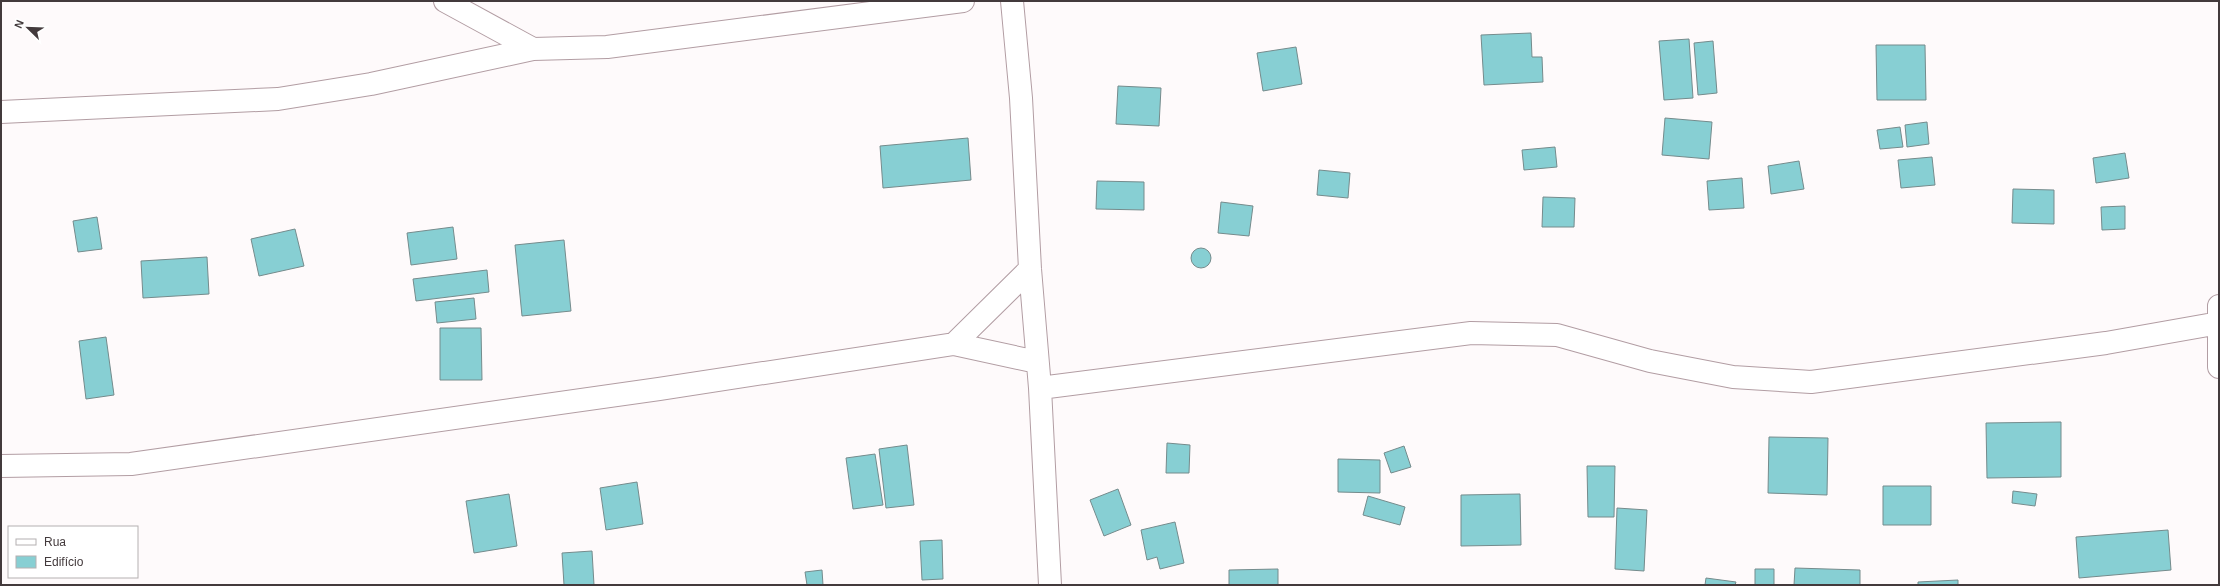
<svg xmlns="http://www.w3.org/2000/svg" width="2220" height="586" font-family="Arial,sans-serif">
<rect width="100%" height="100%" fill="#fefafb"/>
<path fill="#87cfd3" stroke="#758b8c" d="M 1531,33 L 1532,57 L 1542,57 L 1543,82 L 1484,85 L 1481,35 Z
M 1689,39 L 1693,98 L 1664,100 L 1659,41 Z
M 1713,41 L 1717,93 L 1698,95 L 1694,43 Z
M 1876,45 L 1925,45 L 1926,100 L 1877,100 Z
M 1296,47 L 1302,84 L 1263,91 L 1257,53 Z
M 1118,86 L 1161,88 L 1159,126 L 1116,124 Z
M 1665,118 L 1712,122 L 1709,159 L 1662,155 Z
M 1927,122 L 1929,144 L 1907,147 L 1905,125 Z
M 1900,127 L 1903,147 L 1880,149 L 1877,130 Z
M 968,138 L 971,180 L 883,188 L 880,146 Z
M 1555,147 L 1557,167 L 1524,170 L 1522,150 Z
M 2125,153 L 2129,178 L 2096,183 L 2093,158 Z
M 1932,157 L 1935,185 L 1901,188 L 1898,160 Z
M 1799,161 L 1804,189 L 1771,194 L 1768,166 Z
M 1319,170 L 1350,173 L 1348,198 L 1317,195 Z
M 1742,178 L 1744,208 L 1709,210 L 1707,181 Z
M 1097,181 L 1144,182 L 1144,210 L 1096,209 Z
M 2013,189 L 2054,190 L 2054,224 L 2012,223 Z
M 1543,197 L 1575,198 L 1574,227 L 1542,227 Z
M 1221,202 L 1253,206 L 1249,236 L 1218,233 Z
M 2125,206 L 2125,229 L 2102,230 L 2101,207 Z
M 97,217 L 102,249 L 78,252 L 73,221 Z
M 453,227 L 457,259 L 411,265 L 407,233 Z
M 295,229 L 304,266 L 259,276 L 251,239 Z
M 564,240 L 571,311 L 522,316 L 515,245 Z
M1191 258a10 10 0 1 1 20 0a10 10 0 1 1-20 0Z
M 207,257 L 209,294 L 143,298 L 141,261 Z
M 487,270 L 489,292 L 416,301 L 413,279 Z
M 474,298 L 476,319 L 437,323 L 435,302 Z
M 440,328 L 481,328 L 482,380 L 440,380 Z
M 106,337 L 114,395 L 86,399 L 79,341 Z
M 2061,422 L 2061,477 L 1987,478 L 1986,423 Z
M 1769,437 L 1828,438 L 1827,495 L 1768,493 Z
M 1167,443 L 1190,445 L 1189,473 L 1166,473 Z
M 907,445 L 914,505 L 886,508 L 879,449 Z
M 1404,446 L 1411,467 L 1391,473 L 1384,453 Z
M 875,454 L 883,505 L 853,509 L 846,458 Z
M 1338,459 L 1380,460 L 1380,493 L 1338,492 Z
M 1587,466 L 1615,466 L 1614,517 L 1588,517 Z
M 637,482 L 643,524 L 606,530 L 600,488 Z
M 1883,486 L 1931,486 L 1931,525 L 1883,525 Z
M 1118,489 L 1131,525 L 1104,536 L 1090,500 Z
M 2013,491 L 2037,494 L 2035,506 L 2012,503 Z
M 509,494 L 517,546 L 474,553 L 466,501 Z
M 1520,494 L 1521,545 L 1461,546 L 1461,495 Z
M 1368,496 L 1405,507 L 1400,525 L 1363,515 Z
M 1617,508 L 1647,510 L 1644,571 L 1615,569 Z
M 1175,522 L 1184,563 L 1160,569 L 1157,557 L 1147,560 L 1141,530 Z
M 2168,530 L 2171,570 L 2079,578 L 2076,537 Z
M 942,540 L 943,579 L 922,580 L 920,541 Z
M 592,551 L 594,585 L 564,585 L 562,553 Z
M 1795,568 L 1860,570 L 1860,585 L 1794,585 Z
M 1278,569 L 1278,585 L 1229,585 L 1229,570 Z
M 1755,569 L 1774,569 L 1774,585 L 1755,585 Z
M 822,570 L 823,585 L 807,585 L 805,572 Z
M 1706,578 L 1736,582 L 1735,585 L 1705,585 Z
M 1958,580 L 1958,585 L 1918,585 L 1918,582 Z"/>
<g fill="none" stroke-linecap="round" stroke-linejoin="round">
<defs>
<path id="street" d="M 445,1 L 533,49
M 1012,1 L 1021,98 L 1030,269 L 1040,388 L 1050,585
M 1,112 L 278,99 L 371,84 L 533,49 L 607,47 L 963,1
M 2219,306 L 2219,367
M 954,344 L 1030,269
M 1040,388 L 1471,333 L 1557,335 L 1650,361 L 1733,377 L 1811,382 L 2106,343 L 2219,323
M 1,466 L 131,464 L 659,389 L 954,344 L 1037,362"/>
</defs>
<use href="#street" stroke="#b29da3" stroke-width="24"/>
<use href="#street" stroke="#fff" stroke-width="22"/>
</g>
<rect width="2220" height="586" fill="none" stroke="#433a3c" stroke-width="4"/>
<rect x="8" y="526" width="130" height="52" fill="#ffffff" stroke="#b4b0b1"/>
<rect x="16" y="539" width="20" height="6" fill="#ffffff" stroke="#b4b0b1"/>
<text x="44" y="546" font-size="12" fill="#433a3c">Rua</text>
<rect x="16" y="556" width="20" height="12" fill="#87cfd3" stroke="#b4b0b1"/>
<text x="44" y="566" font-size="12" fill="#433a3c">Edifício</text>
<g transform="translate(28 28) rotate(293)" stroke="#ffffff" stroke-width="3" paint-order="stroke">
<path d="M0-3L7 15L0 10L-7 15Z" fill="#433a3c"/>
<text y="-6" font-size="11" font-weight="bold" text-anchor="middle" fill="#433a3c">N</text>
</g>
</svg>
